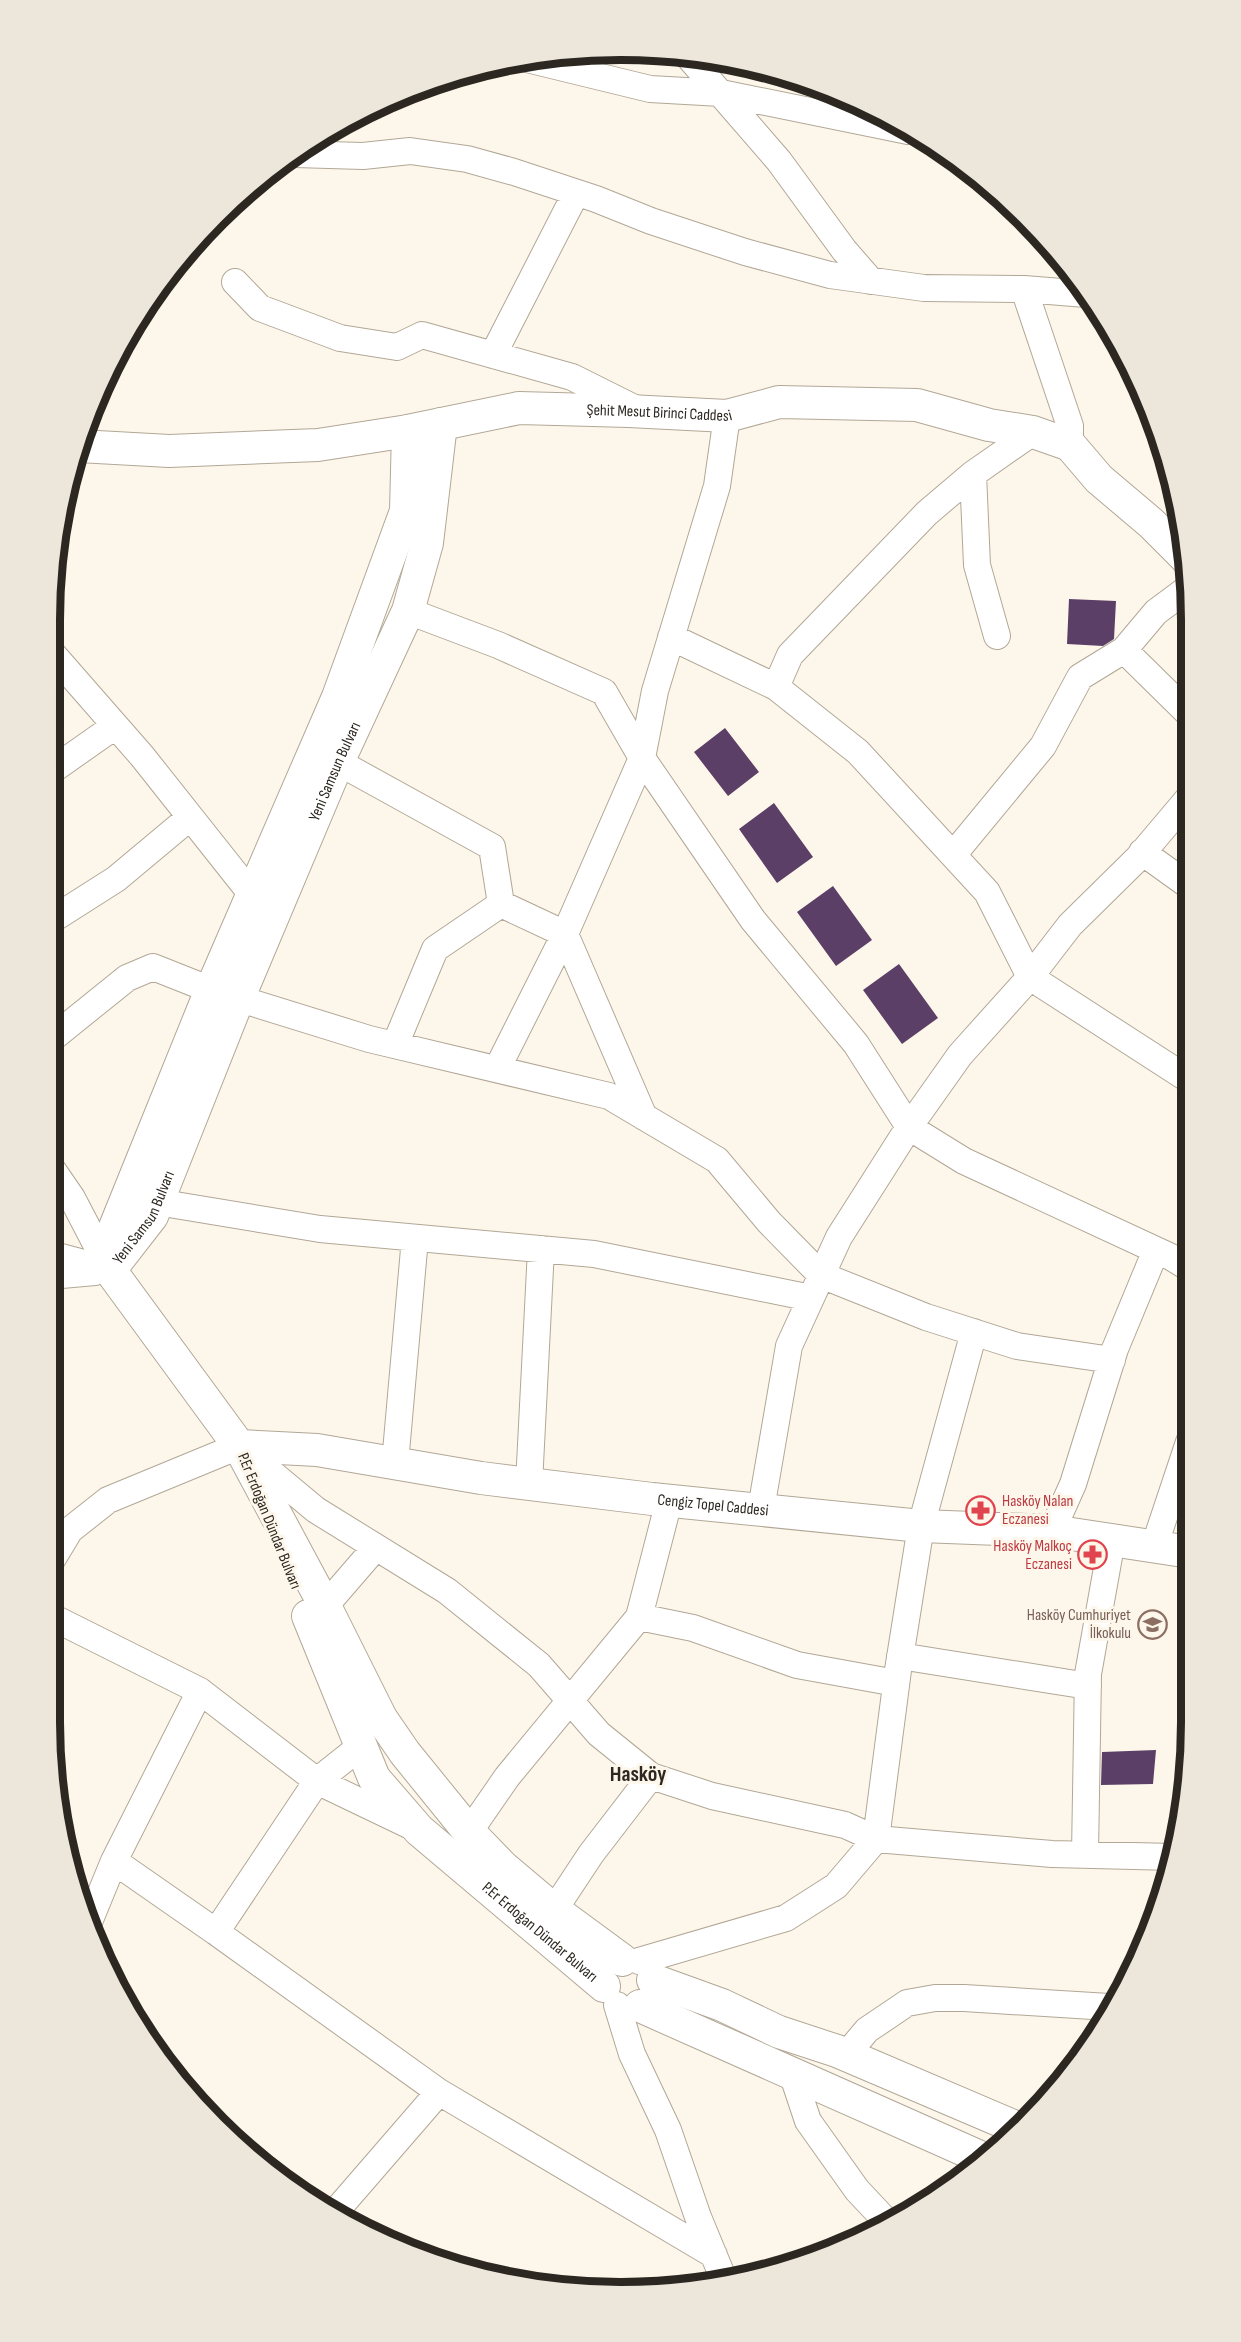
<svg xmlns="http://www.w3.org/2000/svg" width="1241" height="2342" font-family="'Sofia Sans Condensed',sans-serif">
<rect width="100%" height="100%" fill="#fdf7eb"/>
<path fill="#5c3f67" d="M 1069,599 L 1116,601 L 1114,639 L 1103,646 L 1067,644 Z
M 725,728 L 759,772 L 728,796 L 694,752 Z
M 774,803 L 813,857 L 777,883 L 739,829 Z
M 833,886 L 872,940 L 836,966 L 797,912 Z
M 899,964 L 938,1018 L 902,1044 L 863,990 Z
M 1156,1750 L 1153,1784 L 1101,1785 L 1102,1752 Z"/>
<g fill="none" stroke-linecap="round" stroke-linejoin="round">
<defs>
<path id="minor" d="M 688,56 L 779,161 L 844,250 L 871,281
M 527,59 L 650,89 L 721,93 L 908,131
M 295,154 L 363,156 L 410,151 L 467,159 L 514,172 L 596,199 L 651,221 L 745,252 L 830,275 L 924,288 L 1024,289 L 1070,426 L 1070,445
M 235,282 L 260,308 L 340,338 L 397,347 L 422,335 L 572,377 L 638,410
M 1024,289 L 1086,294
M 493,355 L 576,193
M 973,474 L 977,565 L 997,636
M 408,611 L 498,645 L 604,692 L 642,758 L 753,920 L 856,1044 L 909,1127 L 964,1161 L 1171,1257 L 1189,1268
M 671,637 L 776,687 L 858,752 L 987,892 L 1030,977 L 1188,1079
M 1124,650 L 1187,712
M 51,652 L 142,756 L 253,896
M 776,687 L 790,655 L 927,513 L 973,474 L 1033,432
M 338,762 L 492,847 L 501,904
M 51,771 L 115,726
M 1142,852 L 1188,885
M 953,855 L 1043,746 L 1080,677 L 1124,650 L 1156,612 L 1187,589
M 50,921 L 116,879 L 189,818
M 50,1040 L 127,978 L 153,967 L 211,990 L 369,1039 L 609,1096 L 717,1160 L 769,1222 L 821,1275 L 926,1317 L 1017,1346 L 1112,1360
M 395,1045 L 435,949 L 501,904 L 565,934 L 644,1117
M 497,1069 L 565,934 L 642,758 L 655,691 L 717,486 L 727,416
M 50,1166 L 72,1198 L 109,1269
M 157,1202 L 320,1229 L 594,1254 L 811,1298
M 50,1254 L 110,1270
M 50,1276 L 95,1272
M 395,1463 L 415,1238
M 529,1484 L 541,1249
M 761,1509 L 789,1346 L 839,1237 L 909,1127 L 960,1055 L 1030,977 L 1070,925 L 1138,858 L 1187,800
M 1052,1531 L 1073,1484 L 1115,1349 L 1156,1250
M 1154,1547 L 1189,1442
M 50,1563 L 70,1530 L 108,1500 L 239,1446 L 316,1510 L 447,1591 L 539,1665 L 599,1734 L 651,1776 L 712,1796 L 845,1825 L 876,1839 L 1052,1854 L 1174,1857
M 325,1606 L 376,1547
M 50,1616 L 200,1691 L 317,1781 L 413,1827
M 639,1617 L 693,1628 L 797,1665 L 896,1683
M 900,1656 L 1088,1686
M 469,1832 L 507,1777 L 639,1617 L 669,1501
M 1085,1854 L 1088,1674 L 1112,1540
M 114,1861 L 200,1691
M 554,1910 L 591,1854 L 651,1776
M 89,1922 L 114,1861 L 216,1932 L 317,1781 L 361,1746
M 216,1932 L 439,2092 L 714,2255
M 639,1961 L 786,1918 L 836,1886 L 876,1839 L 898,1670 L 921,1526 L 974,1332
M 617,2005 L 632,2054 L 668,2130 L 698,2217 L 724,2280
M 846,2055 L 867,2030 L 907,2003 L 935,1998 L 964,1998 L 1109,2007
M 792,2073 L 808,2121 L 857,2190 L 888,2223
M 336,2211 L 439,2092"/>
<g id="major">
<path id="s1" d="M 79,446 L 169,451 L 318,445 L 408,431 L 519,408 L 629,411 L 727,416 L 779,402 L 917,405 L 989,425 L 1033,432 L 1070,445 L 1099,479 L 1151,523 L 1187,559"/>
<path d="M 110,1269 L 109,1242 L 211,990 L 338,697 L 406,511 L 408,431"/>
<path id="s2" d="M 110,1270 L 152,1216 L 239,997 L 338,762 L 408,611 L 427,543 L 441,424"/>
<path d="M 110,1270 L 239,1446 L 325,1606 L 381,1718 L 405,1753 L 469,1832 L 503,1867 L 554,1910 L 622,1960"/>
<path id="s3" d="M 239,1446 L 317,1450 L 481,1478 L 652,1499 L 921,1526 L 1052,1531 L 1190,1552"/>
<path id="s4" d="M 308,1616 L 374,1778 L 419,1830 L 604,1986"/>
<path d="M 653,1980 L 722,2005 L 779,2032 L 837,2051 L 1020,2129"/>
<path d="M 640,2006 L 980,2157"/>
</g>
</defs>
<use href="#minor" stroke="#b2a796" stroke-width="28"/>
<use href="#major" stroke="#b2a796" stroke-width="34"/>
<use href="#minor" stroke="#fff" stroke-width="26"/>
<use href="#major" stroke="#fff" stroke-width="32"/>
</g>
<defs>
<symbol id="pharmacy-ring" viewBox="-11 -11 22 22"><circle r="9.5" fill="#fdf7eb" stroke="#e0444e" stroke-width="1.5"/><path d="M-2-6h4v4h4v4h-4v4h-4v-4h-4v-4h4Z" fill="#e0444e"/></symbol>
<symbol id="school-ring" viewBox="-11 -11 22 22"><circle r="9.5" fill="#fdf7eb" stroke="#8d6e63" stroke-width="1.5"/><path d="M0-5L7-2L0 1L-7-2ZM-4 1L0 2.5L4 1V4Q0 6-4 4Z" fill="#8d6e63"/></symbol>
</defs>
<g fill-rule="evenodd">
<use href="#pharmacy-ring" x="964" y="1494" width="33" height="33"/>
<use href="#pharmacy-ring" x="1076" y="1538" width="33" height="33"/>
<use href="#school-ring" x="1136" y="1608" width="33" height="33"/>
</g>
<g text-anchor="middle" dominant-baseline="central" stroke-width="6" stroke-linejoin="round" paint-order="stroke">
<g font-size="16" fill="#2c2821" stroke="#fdf7eb">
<text stroke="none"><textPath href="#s1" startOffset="584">Şehit Mesut Birinci Caddesi</textPath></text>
<text stroke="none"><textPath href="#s2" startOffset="549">Yeni Samsun Bulvarı</textPath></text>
<text stroke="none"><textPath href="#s2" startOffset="63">Yeni Samsun Bulvarı</textPath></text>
<text stroke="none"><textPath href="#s3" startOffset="478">Cengiz Topel Caddesi</textPath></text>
<text transform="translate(269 1521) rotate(68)">P.Er Erdoğan Dündar Bulvarı</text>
<text stroke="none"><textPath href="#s4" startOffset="402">P.Er Erdoğan Dündar Bulvarı</textPath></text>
</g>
<g font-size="16" fill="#be3a42" stroke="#fdf7eb" text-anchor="start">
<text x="1002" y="1501">Hasköy Nalan<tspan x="1002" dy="18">Eczanesi</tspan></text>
<text x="1072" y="1546" text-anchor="end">Hasköy Malkoç<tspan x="1072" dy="18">Eczanesi</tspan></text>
</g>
<g font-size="16" fill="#785e54" stroke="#fdf7eb" text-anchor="end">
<text x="1131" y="1615">Hasköy Cumhuriyet<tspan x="1131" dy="18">İlkokulu</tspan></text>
</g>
<g font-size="22" font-weight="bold" fill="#2c2821" stroke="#fdf7eb">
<text x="638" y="1774">Hasköy</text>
</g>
</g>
<path d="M0 0H1241V2342H0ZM620 60H621A560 560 0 0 1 1181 620V1722A560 560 0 0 1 621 2282H620A560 560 0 0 1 60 1722V620A560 560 0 0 1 620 60Z" fill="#ece6db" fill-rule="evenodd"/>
<path fill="none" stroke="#2c2821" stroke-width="8" d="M620 60H621A560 560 0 0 1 1181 620V1722A560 560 0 0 1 621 2282H620A560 560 0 0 1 60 1722V620A560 560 0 0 1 620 60Z"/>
</svg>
